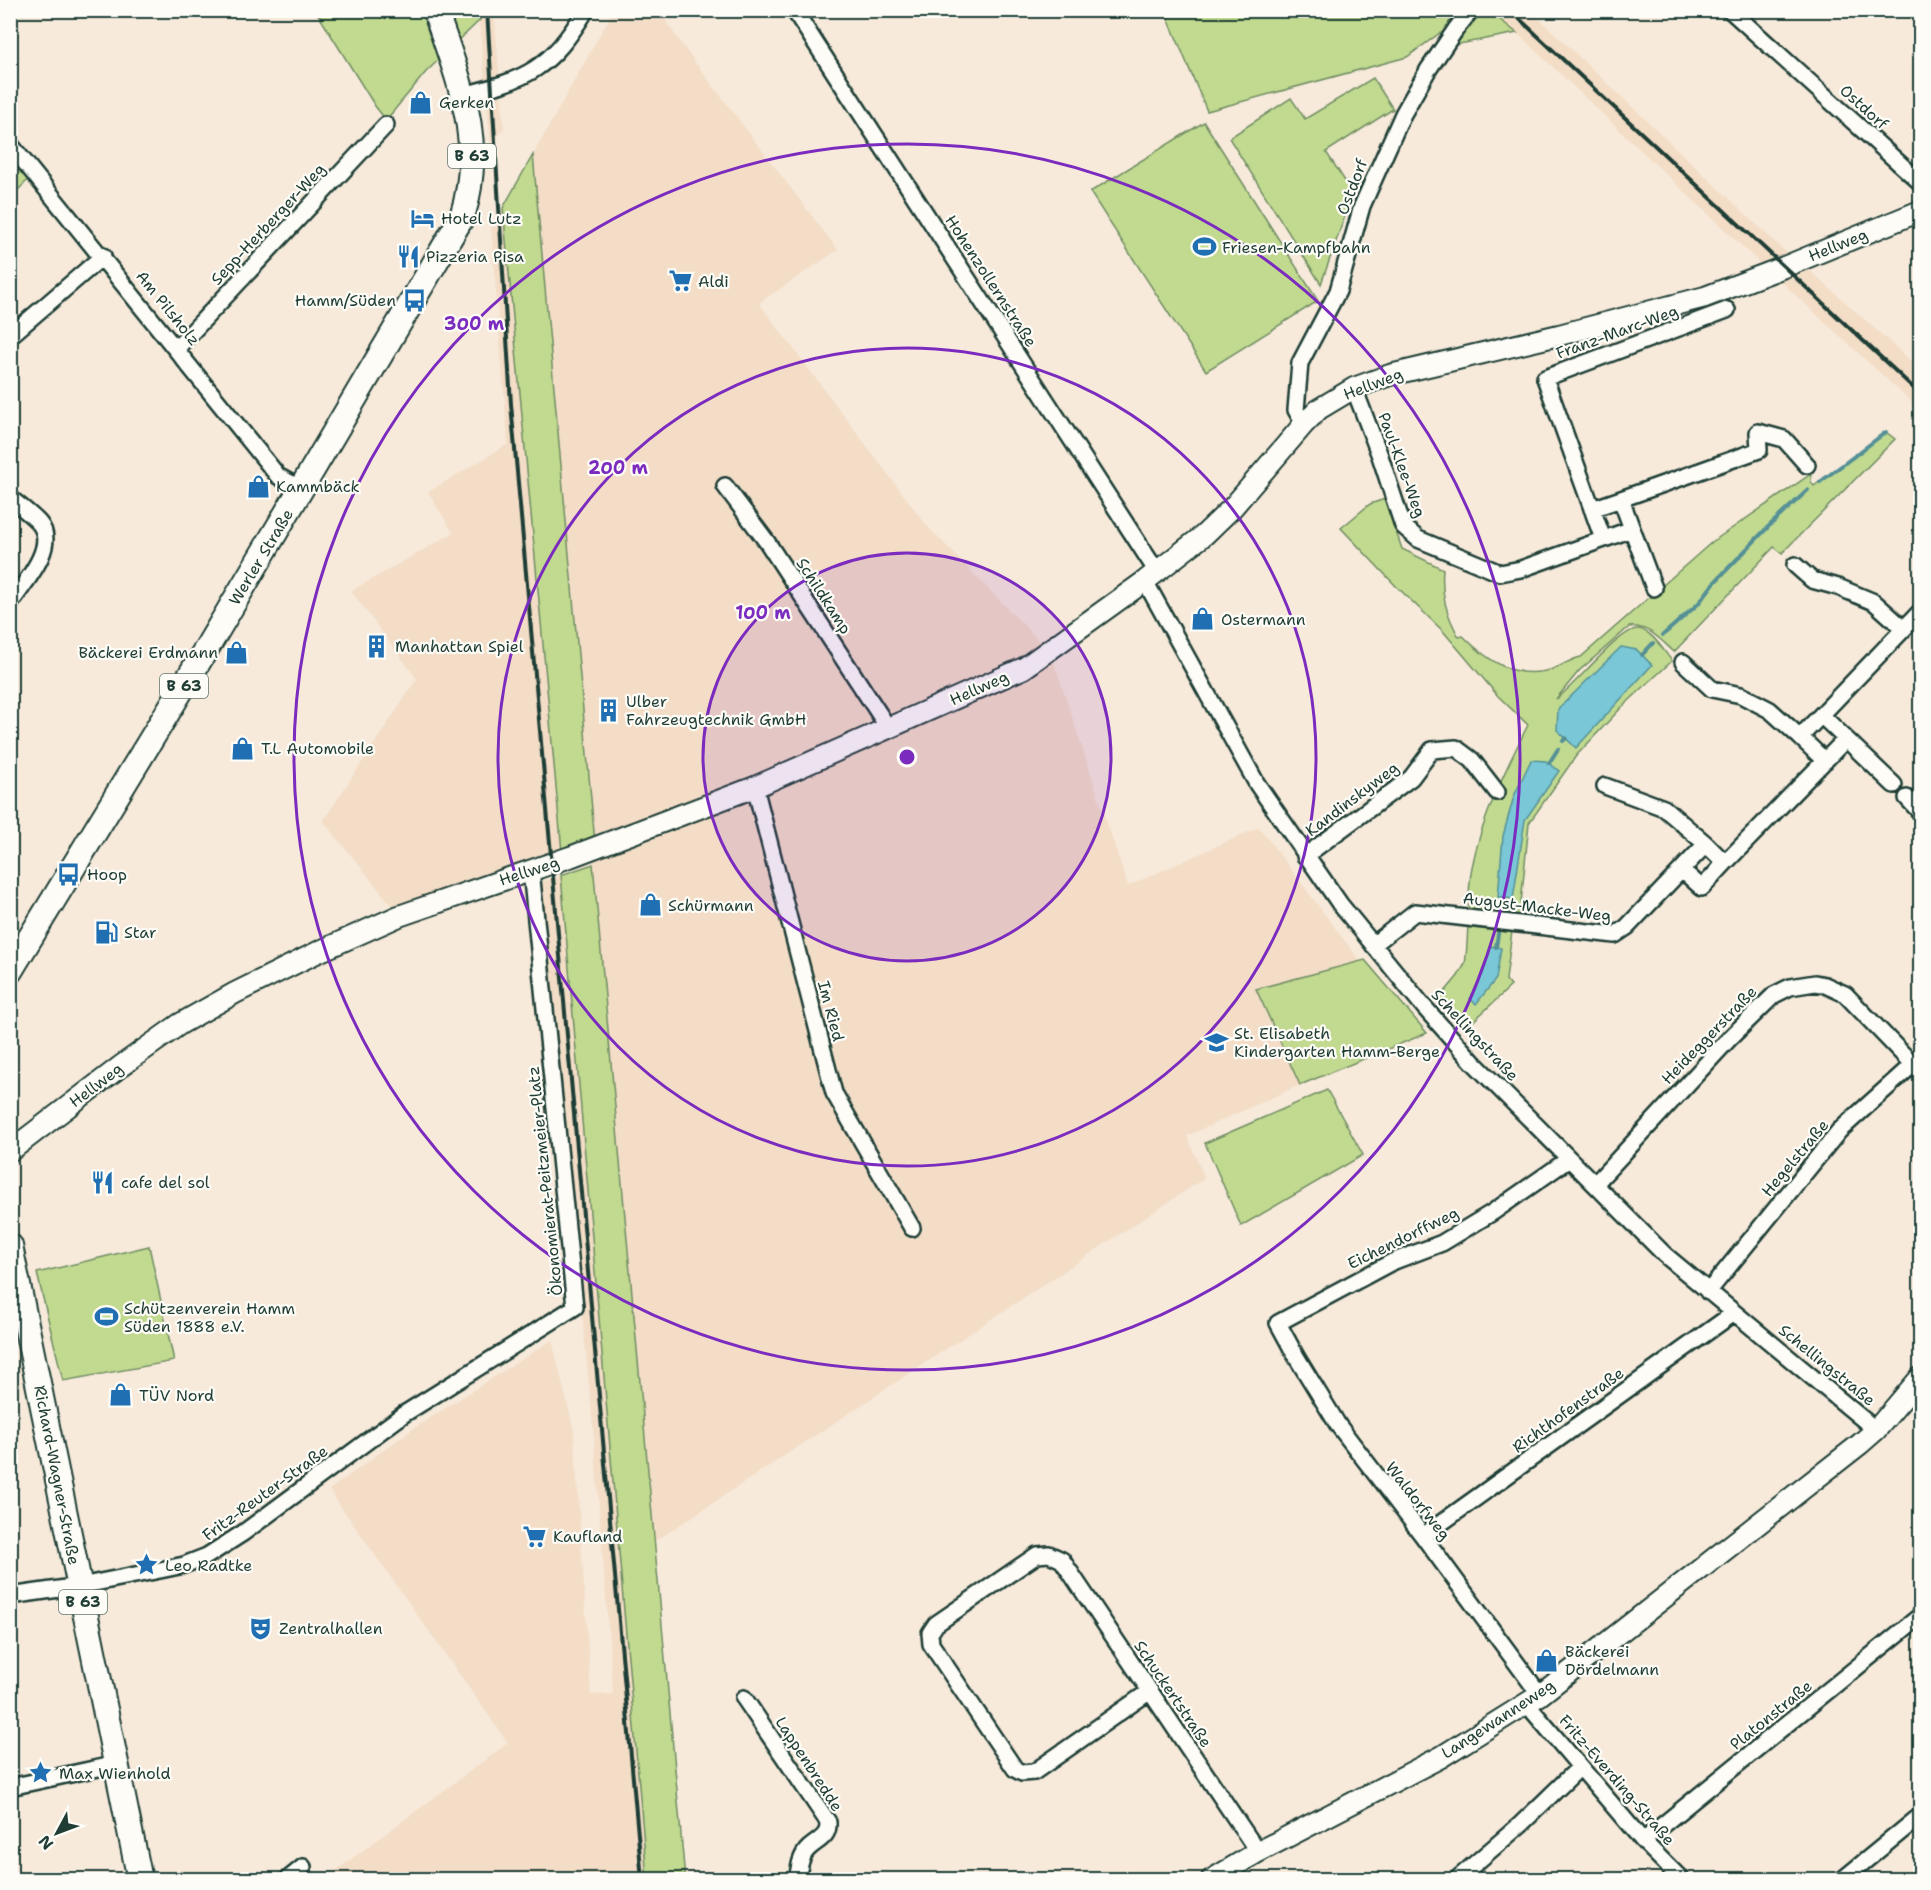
<svg xmlns="http://www.w3.org/2000/svg" width="1931" height="1890" font-family="'Shantell Sans',sans-serif">
<rect width="100%" height="100%" fill="#f7eadb"/>
<filter id="ink" filterUnits="userSpaceOnUse"><feTurbulence type="fractalNoise" baseFrequency=".0167" numOctaves="2"/><feDisplacementMap in="SourceGraphic" scale="12" xChannelSelector="R" yChannelSelector="G"/><feConvolveMatrix kernelMatrix="1 2 1 2 8 2 1 2 1" color-interpolation-filters="sRGB"/></filter>
<g filter="url(#ink)">
<path fill="#f3ddc7" d="M 478,11 L 494,11 L 504,128 L 491,147 Z
M 613,11 L 659,11 L 685,49 L 838,250 L 759,303 L 928,527 L 1051,653 L 1128,886 L 1259,827 L 1360,961 L 1256,989 L 1300,1085 L 1187,1136 L 1205,1178 L 654,1542 L 593,864 L 595,843 L 533,155 Z
M 1489,11 L 1531,11 L 1790,256 L 1764,267 L 1517,33 Z
M 503,208 L 562,852 L 398,913 L 323,821 L 417,679 L 351,591 L 453,533 L 428,492 L 508,444 L 491,228 Z
M 1799,261 L 1920,369 L 1920,410 L 1778,279 Z
M 561,875 L 647,1879 L 323,1880 L 508,1743 L 329,1490 L 414,1428 L 552,1340 L 574,1431 L 591,1695 L 613,1694 L 593,1426 L 540,882 Z"/>
<path fill="#c1da90" stroke="#708c62" stroke-width="1.5" d="M 316,11 L 478,11 L 480,20 L 426,72 L 386,120 L 375,106 Z
M 1165,11 L 1489,11 L 1517,33 L 1454,45 L 1440,33 L 1407,57 L 1207,111 Z
M 1373,78 L 1393,109 L 1326,152 L 1353,193 L 1321,284 L 1229,138 L 1291,98 L 1305,119 Z
M 1204,122 L 1318,301 L 1206,371 L 1090,192 Z
M 533,155 L 595,843 L 562,852 L 503,208 Z
M 11,158 L 28,180 L 11,197 L 10,197 Z
M 1886,432 L 1895,439 L 1782,553 L 1774,547 L 1674,652 C 1661,640 1649,625 1629,627 L 1579,671 L 1556,699 C 1572,690 1621,626 1639,629 C 1653,632 1663,650 1672,661 L 1620,709 L 1576,756 L 1529,823 L 1519,923 L 1513,923 L 1506,980 L 1511,986 L 1465,1029 L 1438,1000 L 1458,976 L 1465,964 C 1470,932 1466,899 1472,867 C 1481,820 1506,768 1528,725 L 1498,696 L 1443,631 L 1395,585 L 1341,528 L 1370,504 L 1385,499 L 1402,549 L 1443,569 C 1441,595 1446,614 1459,637 L 1463,636 C 1487,660 1514,680 1550,670 C 1561,667 1570,659 1581,657 L 1712,542 L 1811,474 L 1811,482 L 1814,486 Z
M 593,864 L 685,1879 L 647,1879 L 561,875 Z
M 1365,960 L 1427,1033 L 1300,1085 L 1256,989 Z
M 1327,1090 L 1363,1155 L 1241,1226 L 1205,1143 Z
M 149,1246 L 174,1361 L 63,1381 L 37,1273 Z"/>
<path fill="#79c7d7" stroke="#559096" stroke-width="1.5" d="M 1621,647 L 1637,650 L 1652,665 L 1576,748 L 1557,730 L 1558,709 Z
M 1531,760 L 1546,761 L 1559,771 L 1525,820 L 1513,899 L 1498,897 L 1503,836 L 1514,796 Z
M 1491,946 L 1501,948 L 1496,979 L 1476,1004 L 1470,999 L 1483,974 Z"/>
<g fill="none" stroke-linecap="round" stroke-linejoin="round">
<path stroke="#559096" stroke-width="4" d="M 1820,482 L 1886,432
M 1663,635 L 1698,604 L 1714,583 L 1768,527 L 1808,490
M 1642,655 L 1653,643
M 1563,741 L 1566,738
M 1549,763 L 1558,749
M 1501,915 L 1504,898
M 1496,947 L 1499,928"/>
<defs>
<path id="minor" d="M 794,10 L 1157,572
M 1730,10 L 1920,182
M 463,95 C 528,79 550,69 586,10
M 10,144 L 278,476 L 301,489
M 10,336 L 103,256
M 177,348 L 386,125
M 1354,388 L 1380,456 L 1403,526 L 1418,539 L 1500,573 L 1521,569 L 1632,529 L 1621,499 L 1759,450 L 1758,432 L 1784,439 L 1807,465
M 1304,424 L 1296,410 L 1300,363 L 1338,291 L 1362,206 L 1403,114 L 1428,70 L 1456,29 L 1471,10
M 725,486 L 767,542 L 889,729
M 10,498 C 20,506 31,514 39,523 C 59,546 23,584 10,604
M 1592,509 L 1621,499
M 1632,529 L 1654,588
M 1603,539 L 1545,378 L 1727,310
M 1795,565 L 1812,580 L 1838,587 L 1874,602 L 1903,628
M 1145,581 L 1257,784 L 1340,904 L 1424,1007 L 1473,1062 L 1665,1255 L 1876,1430
M 1683,662 L 1712,689 L 1741,695 L 1770,710 L 1800,737
M 1821,715 L 1846,739
M 1825,761 L 1800,737 L 1920,612
M 1605,786 L 1664,808 L 1706,844
M 755,787 L 834,1093 L 912,1228
M 1907,798 L 1920,812
M 1305,856 L 1411,778 L 1432,750 L 1456,748 L 1472,760 L 1497,792
M 1682,870 L 1702,888 L 1725,863
M 1373,945 L 1415,912 L 1615,935 L 1627,927 L 1706,844 L 1725,863 L 1846,739 L 1894,785
M 1595,1184 L 1730,1038 L 1774,995 L 1790,987 L 1815,983 L 1825,985 L 1845,994 L 1920,1072
M 1708,1292 L 1839,1131 L 1920,1058
M 1423,1536 L 1734,1313
M 10,1596 L 80,1586 L 165,1569 L 184,1565 L 207,1556 L 243,1533 L 404,1414 L 575,1307 L 531,870
M 1150,1691 L 1034,1772 L 1022,1773 L 1015,1769 L 931,1644 L 930,1633 L 936,1624 L 1037,1555 L 1049,1554 L 1062,1560 L 1258,1852
M 1540,1695 L 1423,1536 L 1338,1425 L 1297,1358 L 1278,1323 L 1392,1262 L 1442,1243 L 1493,1212 L 1569,1159
M 744,1698 L 828,1822 C 829,1837 819,1839 809,1848 C 801,1855 798,1869 798,1880
M 1526,1703 L 1643,1841 L 1682,1880
M 10,1787 L 117,1764
M 1643,1841 L 1920,1616
M 287,1880 L 303,1867
M 1456,1880 L 1521,1824 L 1580,1767
M 1842,1880 L 1920,1816"/>
<path id="tertiary" d="M 10,1151 L 121,1066 L 180,1024 L 235,993 L 318,952 L 399,916 L 570,857 L 755,787 L 1024,668 L 1145,581 L 1204,535 L 1232,508 L 1304,424 L 1319,409 L 1354,388 L 1390,375 L 1559,335 L 1705,297 L 1784,267 L 1920,211
M 1211,1880 L 1258,1852 L 1441,1757 L 1540,1695 L 1860,1444 L 1876,1430 L 1920,1378"/>
<path id="primary" d="M 10,971 L 208,646 L 462,217 C 486,141 459,82 435,10
M 10,1246 L 140,1880"/>
</defs>
<use href="#minor" stroke="#1f3d34" stroke-width="20"/>
<use href="#tertiary" stroke="#1f3d34" stroke-width="24"/>
<use href="#primary" stroke="#1f3d34" stroke-width="28"/>
<use href="#minor" stroke="#fdfcf7" stroke-width="15"/>
<use href="#tertiary" stroke="#fdfcf7" stroke-width="20"/>
<use href="#primary" stroke="#fdfcf7" stroke-width="24"/>
<path stroke="#1f3d34" stroke-width="4" d="M 487,10 L 511,404 L 642,1880
M 1510,10 L 1920,394"/>
</g>
</g>
<circle cx="907" cy="757" r="204" fill="#7b2cbf" fill-opacity=".12"/>
<g fill="none" stroke="#7b2cbf" stroke-width="3">
<circle cx="907" cy="757" r="204"/>
<circle cx="907" cy="757" r="409"/>
<circle cx="907" cy="757" r="613"/>
</g>
<defs>
<symbol id="shop-bare" viewBox="-9 -9 18 18"><path d="M-5-2.5h2.3a2.7 3.5 0 0 1 5.4 0H5L5.5 6h-11ZM-1.5-2.5h3a1.5 2.3 0 0 0-3 0Z" fill="#1f6fb2" stroke="#fdfcf7" stroke-width="2.5" paint-order="stroke"/></symbol>
<symbol id="hotel-bare" viewBox="-9 -9 18 18"><path d="M-6-4.5h1.5V1H6V5H4.5V3h-9V5H-6ZM-4 0a1.8 1.8 0 1 1 3.6 0ZM.5 0V-2.5h3Q6-2.5 6 0Z" fill="#1f6fb2" stroke="#fdfcf7" stroke-width="2.5" paint-order="stroke"/></symbol>
<symbol id="stadium-bare" viewBox="-9 -9 18 18"><path d="M0-5a6.5 5 0 1 0 0 10a6.5 5 0 1 0 0-10ZM-3.5-1.8h7v3.6h-7Z" fill="#1f6fb2" stroke="#fdfcf7" stroke-width="2.5" paint-order="stroke"/></symbol>
<symbol id="restaurant-bare" viewBox="-9 -9 18 18"><path d="M-5-6h1v4h1v-4h1v4h1v-4h1v5L-1.5 .5V6h-2V.5L-5-1ZM5-6V6H3V1.5H1.5Q1.5-4 5-6Z" fill="#1f6fb2" stroke="#fdfcf7" stroke-width="2.5" paint-order="stroke"/></symbol>
<symbol id="supermarket-bare" viewBox="-9 -9 18 18"><path d="M-6-5.5h2.5l.6 2H6L4.5 2H-2.5L-4.4-4H-6ZM-1.5 3.2a1.3 1.3 0 1 0 .1 0ZM3 3.2a1.3 1.3 0 1 0 .1 0Z" fill="#1f6fb2" stroke="#fdfcf7" stroke-width="2.5" paint-order="stroke"/></symbol>
<symbol id="bus-bare" viewBox="-9 -9 18 18"><path d="M-5-6H5V4H4V6H2V4H-2V6H-4V4H-5ZM-3.5-4V0h7V-4ZM-3.5 1.2v1.5H-2V1.2ZM2 1.2v1.5H3.5V1.2Z" fill="#1f6fb2" stroke="#fdfcf7" stroke-width="2.5" paint-order="stroke"/></symbol>
<symbol id="building-bare" viewBox="-9 -9 18 18"><path d="M-4-6H4V6H1V3H-1V6H-4ZM-2.5-4.3h1.7v1.8h-1.7ZM.8-4.3h1.7v1.8H.8ZM-2.5-1h1.7V.8h-1.7ZM.8-1h1.7V.8H.8Z" fill="#1f6fb2" stroke="#fdfcf7" stroke-width="2.5" paint-order="stroke"/></symbol>
<symbol id="fuel-bare" viewBox="-9 -9 18 18"><path d="M-5.5-6h7V0h2V4h1.3V-2.5L3-4.5l.8-.8L6-3V5H2.5V1h-1V6h-7ZM-4.2-4.7v3.2H.2V-4.7Z" fill="#1f6fb2" stroke="#fdfcf7" stroke-width="2.5" paint-order="stroke"/></symbol>
<symbol id="school-bare" viewBox="-9 -9 18 18"><path d="M0-5L7-2L0 1L-7-2ZM-4 1L0 2.5L4 1V4Q0 6-4 4Z" fill="#1f6fb2" stroke="#fdfcf7" stroke-width="2.5" paint-order="stroke"/></symbol>
<symbol id="sight-bare" viewBox="-9 -9 18 18"><path d="M0-6L1.8-2.2L6-1.7L2.9 1.2L3.7 5.4L0 3.3L-3.7 5.4L-2.9 1.2L-6-1.7L-1.8-2.2Z" fill="#1f6fb2" stroke="#fdfcf7" stroke-width="2.5" paint-order="stroke"/></symbol>
<symbol id="theatre-bare" viewBox="-9 -9 18 18"><path d="M-5-5.5Q0-4 5-5.5V0Q5 5 0 6Q-5 5-5 0ZM-3.3-2.5H-1v1.5H-3.3ZM1-2.5H3.3v1.5H1ZM-2.8 1Q0 5.5 2.8 1Z" fill="#1f6fb2" stroke="#fdfcf7" stroke-width="2.5" paint-order="stroke"/></symbol>
</defs>
<g fill-rule="evenodd">
<use href="#shop-bare" x="404" y="86" width="33" height="33"/>
<use href="#hotel-bare" x="406" y="202" width="33" height="33"/>
<use href="#stadium-bare" x="1188" y="230" width="33" height="33"/>
<use href="#restaurant-bare" x="392" y="240" width="33" height="33"/>
<use href="#supermarket-bare" x="664" y="264" width="33" height="33"/>
<use href="#bus-bare" x="398" y="284" width="33" height="33"/>
<use href="#shop-bare" x="242" y="470" width="33" height="33"/>
<use href="#shop-bare" x="1186" y="602" width="33" height="33"/>
<use href="#building-bare" x="360" y="630" width="33" height="33"/>
<use href="#shop-bare" x="220" y="636" width="33" height="33"/>
<use href="#building-bare" x="592" y="694" width="33" height="33"/>
<use href="#shop-bare" x="226" y="732" width="33" height="33"/>
<use href="#bus-bare" x="52" y="858" width="33" height="33"/>
<use href="#shop-bare" x="634" y="888" width="33" height="33"/>
<use href="#fuel-bare" x="90" y="916" width="33" height="33"/>
<use href="#school-bare" x="1200" y="1026" width="33" height="33"/>
<use href="#restaurant-bare" x="86" y="1166" width="33" height="33"/>
<use href="#stadium-bare" x="90" y="1300" width="33" height="33"/>
<use href="#shop-bare" x="104" y="1378" width="33" height="33"/>
<use href="#supermarket-bare" x="518" y="1520" width="33" height="33"/>
<use href="#sight-bare" x="130" y="1548" width="33" height="33"/>
<use href="#theatre-bare" x="244" y="1612" width="33" height="33"/>
<use href="#shop-bare" x="1530" y="1644" width="33" height="33"/>
<use href="#sight-bare" x="24" y="1756" width="33" height="33"/>
</g>
<g text-anchor="middle" dominant-baseline="central" stroke-width="4.5" stroke-linejoin="round" paint-order="stroke">
<g fill="#fdfcf7" stroke="#62766e" stroke-width="1.5">
<rect x="448" y="144" width="48" height="24" rx="4.5"/>
<rect x="160" y="674" width="48" height="24" rx="4.5"/>
<rect x="59" y="1590" width="48" height="24" rx="4.5"/>
</g>
<g font-size="15" font-weight="bold" fill="#1f3d34">
<text x="472" y="156">B 63</text>
<text x="184" y="686">B 63</text>
<text x="83" y="1602">B 63</text>
</g>
<g font-size="16" fill="#1f3d34" stroke="#fdfcf7" text-anchor="start">
<text x="439" y="102">Gerken</text>
<text x="441" y="218">Hotel Lutz</text>
<text x="1222" y="247">Friesen-Kampfbahn</text>
<text x="426" y="256">Pizzeria Pisa</text>
<text x="698" y="281">Aldi</text>
<text x="396" y="300" text-anchor="end">Hamm/Süden</text>
<text x="276" y="486">Kammbäck</text>
<text x="1221" y="619">Ostermann</text>
<text x="395" y="646">Manhattan Spiel</text>
<text x="218" y="652" text-anchor="end">Bäckerei Erdmann</text>
<text x="626" y="701">Ulber<tspan x="626" dy="18">Fahrzeugtechnik GmbH</tspan></text>
<text x="261" y="748">T.L Automobile</text>
<text x="87" y="874">Hoop</text>
<text x="668" y="905">Schürmann</text>
<text x="124" y="932">Star</text>
<text x="1234" y="1033">St. Elisabeth<tspan x="1234" dy="18">Kindergarten Hamm-Berge</tspan></text>
<text x="121" y="1182">cafe del sol</text>
<text x="124" y="1308">Schützenverein Hamm<tspan x="124" dy="18">Süden 1888 e.V.</tspan></text>
<text x="139" y="1395">TÜV Nord</text>
<text x="553" y="1536">Kaufland</text>
<text x="165" y="1565">Leo Radtke</text>
<text x="279" y="1628">Zentralhallen</text>
<text x="1565" y="1651">Bäckerei<tspan x="1565" dy="18">Dördelmann</tspan></text>
<text x="59" y="1773">Max Wienhold</text>
</g>
<g font-size="16" fill="#1f3d34" stroke="#fdfcf7">
<text transform="translate(1864 107) rotate(42)">Ostdorf</text>
<text transform="translate(1352 187) rotate(-69)">Ostdorf</text>
<text transform="translate(268 224) rotate(-47)">Sepp-Herberger-Weg</text>
<text transform="translate(1838 245) rotate(-22)">Hellweg</text>
<text transform="translate(991 281) rotate(57)">Hohenzollernstraße</text>
<text transform="translate(168 308) rotate(51)">Am Pilsholz</text>
<text transform="translate(1617 332) rotate(-20)">Franz-Marc-Weg</text>
<text transform="translate(1373 384) rotate(-21)">Hellweg</text>
<text transform="translate(1402 465) rotate(70)">Paul-Klee-Weg</text>
<text transform="translate(261 557) rotate(-59)">Werler Straße</text>
<text transform="translate(824 596) rotate(57)">Schildkamp</text>
<text transform="translate(979 688) rotate(-24)">Hellweg</text>
<text transform="translate(1352 799) rotate(-37)">Kandinskyweg</text>
<text transform="translate(529 871) rotate(-18)">Hellweg</text>
<text transform="translate(1537 907) rotate(7)">August-Macke-Weg</text>
<text transform="translate(831 1011) rotate(75)">Im Ried</text>
<text transform="translate(1475 1035) rotate(47)">Schellingstraße</text>
<text transform="translate(1709 1035) rotate(-46)">Heideggerstraße</text>
<text transform="translate(96 1085) rotate(-37)">Hellweg</text>
<text transform="translate(1795 1158) rotate(-50)">Hegelstraße</text>
<text transform="translate(545 1181) rotate(-96)">Ökonomierat-Peitzmeier-Platz</text>
<text transform="translate(1403 1238) rotate(-26)">Eichendorffweg</text>
<text transform="translate(1827 1365) rotate(39)">Schellingstraße</text>
<text transform="translate(1568 1410) rotate(-36)">Richthofenstraße</text>
<text transform="translate(57 1475) rotate(79)">Richard-Wagner-Straße</text>
<text transform="translate(265 1493) rotate(-36)">Fritz-Reuter-Straße</text>
<text transform="translate(1418 1501) rotate(52)">Waldorfweg</text>
<text transform="translate(1173 1694) rotate(56)">Schuckertstraße</text>
<text transform="translate(1771 1715) rotate(-39)">Platonstraße</text>
<text transform="translate(1498 1719) rotate(-33)">Langewanneweg</text>
<text transform="translate(809 1764) rotate(57)">Lappenbredde</text>
<text transform="translate(1617 1780) rotate(49)">Fritz-Everding-Straße</text>
</g>
</g>
<circle cx="907" cy="757" r="9" fill="#7b2cbf" stroke="#fdfcf7" stroke-width="3"/>
<g font-size="18" text-anchor="middle" font-weight="bold" fill="#7b2cbf" stroke="#fdfcf7" stroke-width="4.5" stroke-linejoin="round" paint-order="stroke">
<text x="474" y="330">300 m</text>
<text x="618" y="474">200 m</text>
<text x="763" y="619">100 m</text>
</g>
<rect width="1931" height="1890" fill="none" stroke="#fdfcf7" stroke-width="36"/>
<rect x="18" y="18" width="1895" height="1854" fill="none" stroke="#1f3d34" stroke-width="2" filter="url(#ink)"/>
<g transform="translate(57 1833) rotate(229)" stroke="#fdfcf7" stroke-width="4.5" paint-order="stroke">
<path d="M0-4.5L10 22L0 15L-10 22Z" fill="#1f3d34"/>
<text y="-9" font-size="16" font-weight="bold" text-anchor="middle" fill="#1f3d34">N</text>
</g>
</svg>
